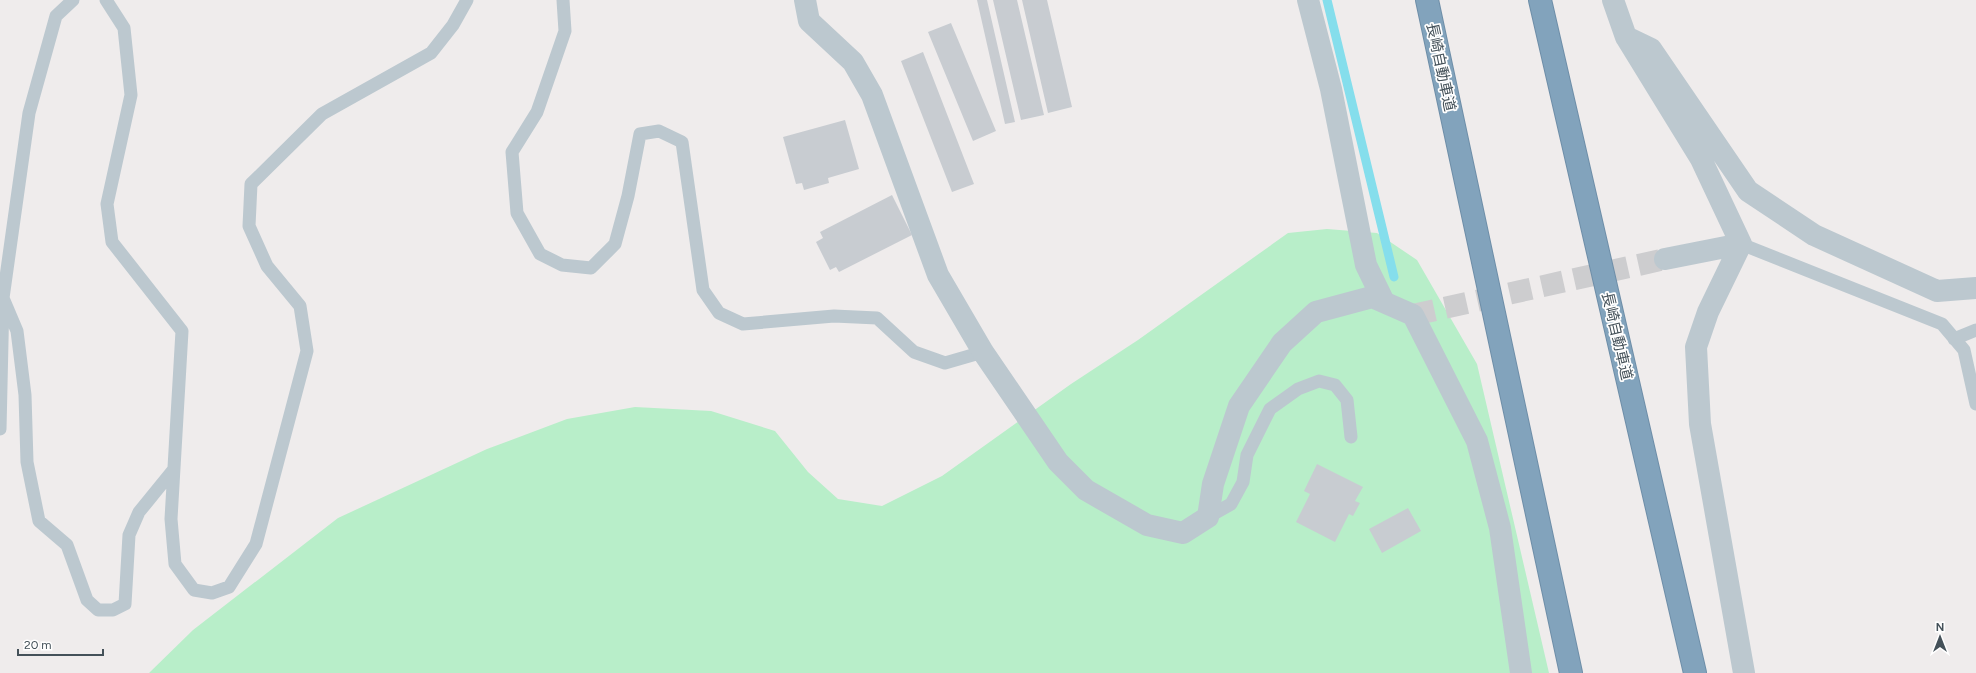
<svg xmlns="http://www.w3.org/2000/svg" width="1976" height="673" font-family="Figtree,'Noto Sans JP',sans-serif">
<rect width="100%" height="100%" fill="#efecec"/>
<path fill="#b8eec9" d="M 1327,229 L 1377,233 L 1417,260 L 1477,364 L 1549,673 L 149,673 L 193,630 L 338,518 L 487,449 L 567,419 L 635,407 L 711,411 L 775,431 L 808,472 L 838,499 L 882,506 L 942,476 L 1071,384 L 1138,340 L 1288,233 Z"/>
<g fill="none" stroke-linecap="round" stroke-linejoin="round">
<path stroke="#85deec" stroke-width="9" d="M 1327,0 L 1394,277"/>
</g>
<path fill="#c8ccd1" d="M 977,0 L 987,0 L 1015,122 L 1005,124 Z
M 993,0 L 1017,0 L 1044,115 L 1021,120 Z
M 1022,0 L 1047,0 L 1072,107 L 1048,113 Z
M 951,23 L 996,131 L 973,141 L 928,32 Z
M 923,52 L 974,184 L 952,192 L 901,61 Z
M 845,120 L 859,169 L 828,178 L 829,183 L 804,190 L 802,183 L 796,184 L 783,137 Z
M 892,195 L 912,235 L 839,272 L 836,267 L 830,270 L 816,242 L 823,238 L 820,232 Z
M 1317,464 L 1363,487 L 1355,501 L 1360,503 L 1353,516 L 1349,514 L 1335,542 L 1296,522 L 1310,494 L 1304,491 Z
M 1408,508 L 1421,531 L 1382,553 L 1369,529 Z"/>
<g fill="none" stroke-linecap="round" stroke-linejoin="round">
<path stroke="#cdcdcf" stroke-width="22" stroke-dasharray="22 11" stroke-linecap="butt" d="M 1413,315 L 1665,259"/>
<defs>
<path id="motorway" d="M 1427,0 L 1571,673
M 1540,0 L 1695,673"/>
</defs>
<use href="#motorway" stroke="#6e8ea8" stroke-width="24"/>
<path stroke="#bcc8cf" stroke-width="13" d="M 106,0 L 124,28 L 131,95 L 107,204 L 112,242 L 182,331 L 171,519 L 175,564 L 194,590 L 212,593 L 229,587 L 256,544 L 307,351 L 300,306 L 267,266 L 249,226 L 251,184 L 322,114 L 431,53 L 453,25 L 467,0
M 563,0 L 565,31 L 537,112 L 512,152 L 517,213 L 540,254 L 562,265 L 591,268 L 615,244 L 628,196 L 640,134 L 659,131 L 682,142 L 703,290 L 719,313 L 743,324 L 834,316 L 877,318 L 914,352 L 945,363 L 983,352
M 1741,244 L 1942,324 L 1964,350 L 1976,404
M 3,298 L 17,331 L 25,395 L 27,462 L 39,521 L 67,545 L 87,600 L 98,610 L 113,610 L 125,604 L 129,535 L 139,512 L 174,469
M 1954,339 L 1976,330
M 0,429 L 3,298 L 29,113 L 56,16 L 73,0
M 1208,517 L 1231,504 L 1243,482 L 1247,455 L 1270,409 L 1298,389 L 1319,381 L 1335,385 L 1347,400 L 1351,437"/>
<path stroke="#bcc8cf" stroke-width="22" d="M 805,0 L 809,21 L 853,62 L 872,95 L 938,275 L 983,352 L 1058,462 L 1086,490 L 1147,525 L 1183,533 L 1208,517 L 1213,484 L 1239,406 L 1282,343 L 1316,312 L 1372,297 L 1413,315 L 1477,441 L 1500,528 L 1521,673
M 1308,0 L 1331,89 L 1366,265 L 1384,302
M 1613,0 L 1626,37
M 1741,244 L 1708,312 L 1696,347 L 1700,424 L 1744,673
M 1665,259 L 1741,244 L 1701,159 L 1626,37 L 1651,49 L 1748,191 L 1814,235 L 1937,291 L 1976,288"/>
<use href="#motorway" stroke="#82a3bc" stroke-width="22"/>
</g>
<g text-anchor="middle" dominant-baseline="central" stroke-width="3.5" stroke-linejoin="round" paint-order="stroke">
<g font-size="15" fill="#445159" stroke="#fff">
<text transform="translate(1441 67) rotate(78)">長崎自動車道</text>
<text transform="translate(1617 336) rotate(77)">長崎自動車道</text>
</g>
</g>
<g transform="translate(1940 637)" stroke="#ffffff" stroke-width="3" paint-order="stroke">
<path d="M0-3L7 15L0 10L-7 15Z" fill="#445159"/>
<text y="-6" font-size="11" font-weight="bold" text-anchor="middle" fill="#445159">N</text>
</g>
<path d="M18 649v6h85v-6" fill="none" stroke="#445159" stroke-width="2"/>
<text x="24" y="649" font-size="12" fill="#445159" stroke="#ffffff" stroke-width="3" paint-order="stroke">20 m</text>
</svg>
